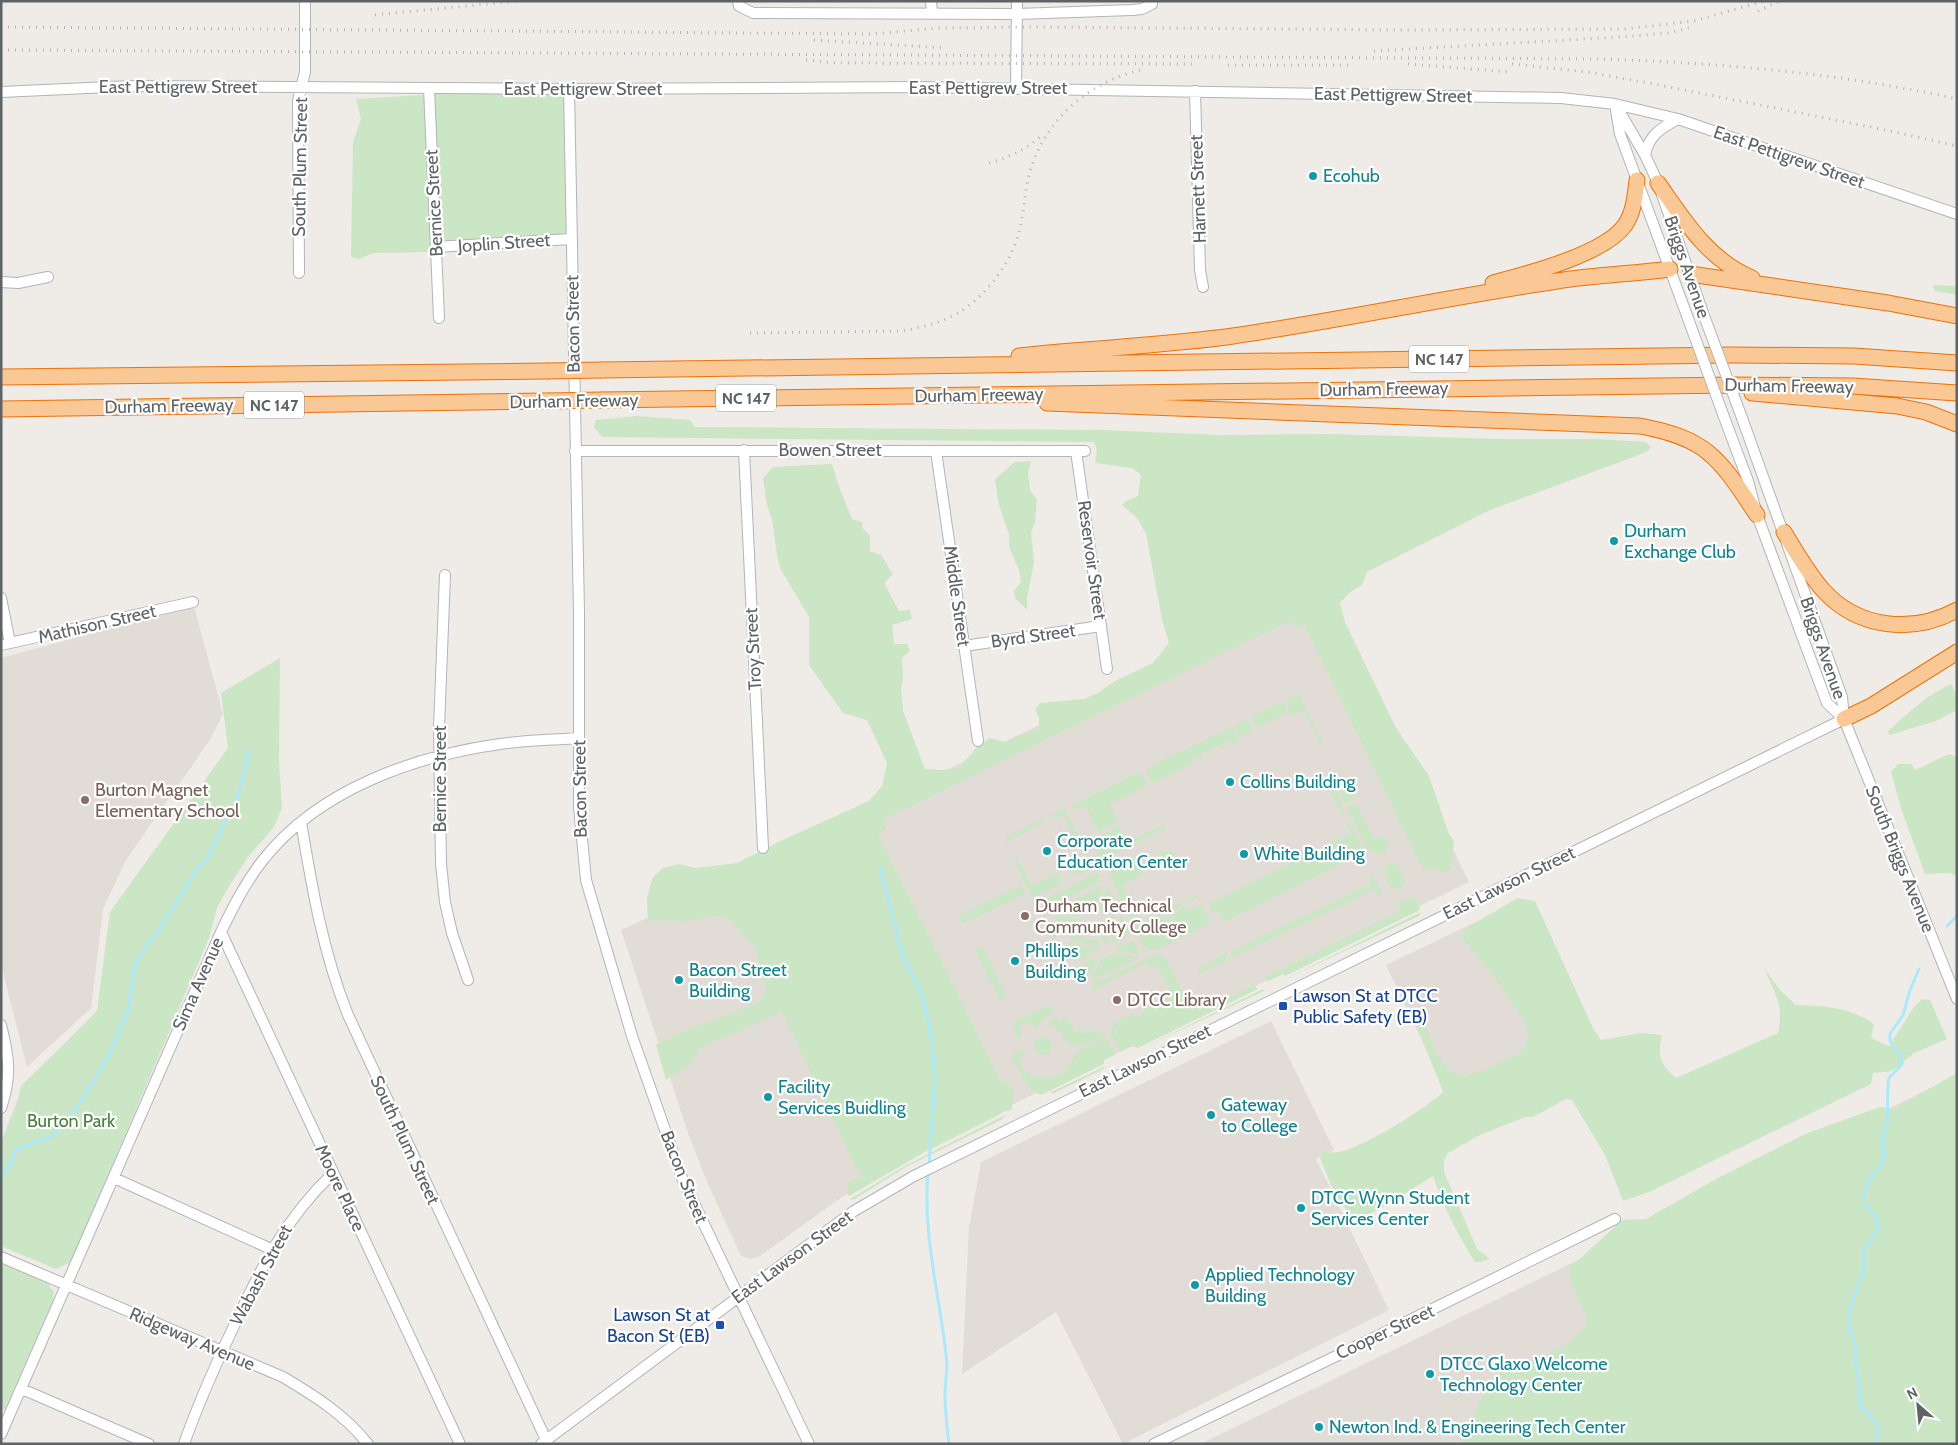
<svg xmlns="http://www.w3.org/2000/svg" width="1958" height="1445" font-family="Cabin,sans-serif">
<rect width="100%" height="100%" fill="#efebe6"/>
<path fill="#e2dcd7" d="M 1325,586 L 1469,882 L 964,1128 L 886,1169 L 842,1197 L 758,1257 L 751,1259 L 741,1256 L 708,1184 L 689,1136 L 621,930 L 680,903 L 679,900 Z
M 194,606 L 223,714 L 210,740 L 126,860 L 103,909 L 91,1008 L 27,1067 L 1,964 L 1,658 Z
M 1486,917 L 1548,1046 L 1451,1093 L 1425,1047 L 1386,965 Z
M 1271,1021 L 1334,1150 L 1316,1159 L 1389,1310 L 1123,1444 L 1056,1312 L 962,1374 L 969,1227 L 981,1162 Z
M 1957,1075 L 1957,1444 L 1200,1444 L 1886,1110 Z"/>
<path fill="#cbe6c4" d="M 432,91 L 566,92 L 568,235 L 439,244 Z
M 423,95 L 427,117 L 431,252 L 373,253 L 359,259 L 351,257 L 353,142 L 361,119 L 356,99 Z
M 1933,285 L 1957,286 L 1957,295 L 1935,291 Z
M 637,416 L 690,420 L 695,427 L 1103,430 L 1219,435 L 1328,434 L 1505,439 L 1596,439 L 1646,442 L 1651,448 L 1644,453 L 1490,510 L 1367,572 L 1362,585 L 1350,592 L 1340,603 L 1345,622 L 1396,728 L 1429,776 L 1449,834 L 1454,841 L 1451,869 L 1445,872 L 1422,868 L 1304,624 L 1295,628 L 1291,620 L 882,820 L 886,829 L 878,834 L 1001,1082 L 1007,1082 C 1015,1089 1014,1101 1011,1110 L 1005,1111 L 995,1117 L 923,1153 L 849,1196 L 847,1193 L 847,1182 L 863,1177 L 858,1172 L 782,1012 L 700,1048 L 689,1066 L 666,1080 L 656,1045 L 674,1035 L 759,1002 L 766,990 L 755,948 L 729,918 L 713,916 L 686,922 L 670,919 L 648,922 L 647,898 L 650,887 L 653,877 L 663,868 L 679,864 L 696,868 L 737,863 L 785,839 L 869,801 L 882,786 L 887,763 L 867,720 L 843,713 L 809,665 L 809,617 L 780,568 L 777,555 L 772,519 L 767,505 L 763,478 L 773,467 L 832,464 L 837,481 L 852,519 L 862,522 L 863,529 L 870,536 L 870,551 L 881,555 L 893,574 L 884,583 L 899,611 L 910,610 L 912,619 L 892,625 L 894,644 L 907,644 L 910,651 L 902,658 L 903,678 L 901,690 L 903,711 L 925,769 L 942,770 L 959,768 L 976,748 L 990,738 L 1004,742 L 1039,729 L 1039,718 L 1035,709 L 1040,703 L 1084,699 L 1098,693 L 1115,681 L 1153,663 L 1169,643 L 1162,619 L 1146,534 L 1137,518 L 1122,505 L 1126,501 L 1138,496 L 1141,475 L 1132,468 L 1095,463 L 1097,450 L 1094,442 L 602,437 L 594,427 L 596,420 Z
M 1031,461 L 1028,473 L 1030,490 L 1037,500 L 1035,522 L 1031,532 L 1034,562 L 1027,598 L 1027,610 L 1015,598 L 1014,591 L 1021,582 L 1019,570 L 1009,547 L 1009,534 L 999,505 L 995,479 L 1015,462 Z
M 280,658 L 279,760 L 282,808 L 274,827 L 248,857 L 226,891 L 217,908 L 209,938 L 71,1262 L 56,1269 L 1,1246 L 1,1142 L 18,1099 L 21,1086 L 97,1011 L 110,912 L 228,748 L 221,693 Z
M 1951,684 L 1957,696 L 1957,710 L 1936,721 L 1889,735 L 1888,731 C 1907,714 1928,694 1951,684 Z
M 1299,694 L 1324,745 L 1321,746 L 1303,710 L 1291,716 L 1290,714 L 1287,700 Z
M 1285,701 L 1287,713 L 1257,728 L 1251,717 Z
M 1248,719 L 1253,730 L 1240,737 L 1234,726 Z
M 1232,727 L 1239,741 L 1231,745 L 1228,741 L 1224,742 L 1223,746 L 1225,748 L 1222,750 L 1218,746 L 1210,750 L 1213,754 L 1211,755 L 1207,752 L 1204,752 L 1200,759 L 1197,757 L 1192,759 L 1194,763 L 1152,784 L 1147,774 L 1147,768 Z
M 1949,754 L 1957,757 L 1957,876 L 1949,873 L 1925,874 L 1902,811 L 1891,772 L 1898,764 L 1911,764 L 1915,770 Z
M 1138,772 L 1142,775 L 1148,786 L 1110,805 L 1118,822 L 1098,832 L 1085,806 L 1074,810 L 1072,805 Z
M 1342,774 L 1354,799 L 1345,804 L 1338,791 L 1339,781 L 1337,776 Z
M 1335,777 L 1335,791 L 1345,812 L 1342,814 L 1325,782 Z
M 1356,803 L 1373,838 L 1381,836 L 1388,841 L 1388,849 L 1382,855 L 1376,854 L 1371,850 L 1368,851 L 1347,807 Z
M 1064,808 L 1079,839 L 1076,843 L 1063,815 L 1052,819 L 1050,815 Z
M 1040,820 L 1046,822 L 1005,843 L 1005,837 Z
M 1349,820 L 1365,853 L 1223,922 L 1221,914 L 1212,912 L 1207,902 L 1210,903 L 1351,833 L 1345,821 Z
M 1164,824 L 1166,828 L 1110,857 L 1099,857 L 1094,849 L 1103,842 L 1100,836 L 1119,826 L 1128,842 Z
M 1084,849 L 1089,860 L 1095,866 L 1094,868 L 1078,875 L 1065,870 L 1085,860 L 1080,850 Z
M 1160,850 L 1179,853 L 1166,860 L 1167,863 L 1158,867 Z
M 1017,857 L 1032,886 L 1058,873 L 1062,883 L 1060,885 L 1057,883 L 1058,886 L 1032,898 L 1015,864 Z
M 1136,858 L 1143,874 L 1122,885 L 1141,922 L 1199,894 L 1200,896 L 1167,913 L 1137,933 L 1110,877 L 1112,869 Z
M 1393,863 C 1401,866 1406,876 1404,885 L 1400,889 L 1390,887 L 1386,880 L 1389,879 L 1388,876 L 1385,877 L 1383,873 L 1386,866 Z
M 1097,873 L 1100,874 L 1098,883 L 1056,904 L 1047,901 L 1046,898 Z
M 1368,874 L 1372,875 L 1382,892 L 1379,897 L 1375,889 L 1233,958 L 1230,952 L 1372,883 Z
M 1021,885 L 1025,894 L 962,924 L 958,916 Z
M 1100,887 L 1103,889 L 1095,908 L 1085,910 L 1078,917 L 1058,912 L 1059,907 Z
M 1106,890 L 1110,890 L 1118,907 L 1104,915 L 1098,910 Z
M 1411,897 L 1416,899 L 1420,907 L 1418,911 L 1285,976 L 1283,974 L 1267,982 L 1265,977 L 1400,911 L 1398,903 Z
M 1518,898 L 1535,901 L 1593,1028 L 1601,1040 L 1642,1033 L 1662,1035 C 1657,1055 1660,1065 1676,1078 L 1778,1033 C 1784,1005 1775,994 1764,968 L 1780,990 L 1796,1005 C 1824,1006 1850,1007 1874,1024 L 1871,1038 L 1889,1046 L 1914,1007 L 1922,999 L 1930,1000 L 1947,1039 L 1914,1053 L 1892,1071 L 1873,1073 L 1871,1084 L 1649,1192 L 1623,1201 L 1605,1155 L 1572,1100 L 1566,1099 L 1533,1117 L 1525,1117 L 1480,1135 L 1448,1153 L 1444,1160 L 1444,1172 L 1477,1249 L 1490,1259 L 1481,1262 L 1475,1262 C 1458,1235 1443,1206 1433,1176 L 1385,1206 L 1362,1218 L 1350,1215 L 1334,1192 L 1320,1158 L 1324,1152 C 1329,1152 1334,1153 1339,1152 C 1360,1149 1429,1107 1443,1092 L 1417,1026 L 1414,1012 L 1424,1022 L 1436,1054 L 1451,1072 L 1465,1076 L 1484,1070 L 1521,1052 L 1529,1039 L 1525,1022 L 1491,973 L 1461,937 L 1468,927 Z
M 1202,905 L 1211,923 L 1157,950 L 1148,950 L 1143,946 L 1138,936 L 1165,918 L 1186,907 L 1189,911 Z
M 1419,913 L 1421,914 L 1419,916 L 1279,982 Z
M 1046,914 L 1057,936 L 1054,940 L 1052,939 L 1042,917 Z
M 1057,915 L 1077,920 L 1077,928 L 1063,934 L 1055,918 Z
M 1113,915 L 1116,917 L 1107,943 L 1104,943 L 1101,938 L 1109,926 L 1108,919 L 1105,919 Z
M 1122,916 L 1131,934 L 1110,945 L 1120,917 Z
M 1077,932 L 1085,940 L 1097,940 L 1100,945 L 1098,947 L 1068,938 Z
M 1133,940 L 1139,950 L 1137,954 L 1113,950 Z
M 1069,942 L 1097,950 L 1098,952 L 1076,962 L 1068,943 Z
M 982,945 L 1007,997 L 1002,999 L 998,997 L 976,952 L 977,948 Z
M 1112,953 L 1136,957 L 1137,959 L 1093,980 L 1091,976 L 1103,958 L 1108,957 Z
M 1227,953 L 1227,958 L 1229,957 L 1231,960 L 1198,974 L 1197,969 Z
M 1159,954 L 1166,958 L 1190,1007 L 1201,1002 L 1205,1010 L 1254,985 L 1258,989 L 1138,1048 L 1132,1046 L 1120,1052 L 1109,1029 L 1114,1026 L 1113,1023 L 1133,1013 L 1135,1017 L 1145,1012 L 1144,1008 L 1164,998 L 1163,996 L 1171,992 L 1157,965 L 1149,968 L 1146,963 L 1093,990 L 1091,985 L 1152,956 Z
M 1099,956 L 1100,956 L 1089,975 L 1083,975 L 1079,966 Z
M 1263,989 L 1264,991 L 1138,1050 Z
M 1051,1004 L 1053,1010 L 1035,1029 L 1030,1022 L 1019,1027 L 1022,1035 L 1018,1038 L 1013,1028 L 1016,1027 L 1015,1024 L 1011,1024 Z
M 1056,1016 L 1059,1021 L 1067,1017 L 1074,1032 L 1082,1028 L 1085,1034 L 1096,1029 L 1099,1034 L 1105,1031 L 1106,1035 L 1092,1042 L 1090,1040 L 1089,1041 L 1090,1043 C 1064,1055 1068,1033 1048,1024 Z
M1034 1046a9 9 0 1 1 18 0a9 9 0 1 1-18 0Z
M 1107,1037 L 1116,1054 L 1104,1060 L 1104,1064 L 1041,1095 C 1024,1089 1019,1071 1012,1056 L 1013,1053 L 1024,1049 L 1025,1052 L 1019,1063 L 1024,1070 L 1031,1074 L 1031,1076 C 1045,1081 1061,1078 1070,1065 C 1073,1060 1074,1054 1078,1051 C 1087,1045 1098,1042 1107,1037 Z
M 1106,1066 L 1102,1070 L 1052,1094 L 1051,1092 Z
M 1957,1073 L 1957,1444 L 1460,1444 C 1473,1419 1484,1381 1510,1367 C 1516,1363 1525,1362 1532,1360 C 1553,1353 1577,1341 1588,1321 L 1569,1278 L 1570,1268 L 1622,1220 L 1646,1219 L 1718,1178 L 1805,1134 L 1880,1107 L 1894,1109 Z
M 1005,1115 L 1006,1115 L 1001,1120 L 906,1167 L 853,1200 L 850,1199 L 905,1166 Z
M 1,1262 L 46,1281 L 54,1292 L 53,1300 L 5,1410 L 1,1408 Z"/>
<g fill="none" stroke-linecap="round" stroke-linejoin="round">
<path stroke="#aaeafc" stroke-width="3" d="M 880,867 L 902,954 L 923,998 L 932,1039 L 935,1080 L 929,1166
M 1947,926 L 1957,916
M 928,1172 C 922,1236 941,1300 947,1364 C 947,1374 945,1384 945,1395 C 945,1411 947,1427 949,1444
M 1,1176 L 11,1163 L 15,1150 L 52,1136 L 72,1115 L 109,1056 L 128,1010 L 135,964 L 176,904 L 197,869 L 208,858 L 225,821 L 236,802 L 244,772 L 248,751
M 1875,1444 C 1886,1426 1869,1417 1859,1404 L 1859,1385 L 1855,1361 L 1855,1343 L 1849,1328 L 1849,1311 L 1864,1271 L 1864,1250 L 1877,1231 L 1879,1225 L 1875,1215 L 1865,1206 L 1864,1195 L 1868,1181 L 1881,1165 L 1884,1160 L 1883,1138 L 1887,1122 L 1888,1086 L 1889,1078 L 1902,1064 L 1900,1055 L 1890,1041 L 1890,1034 L 1903,1015 L 1910,990 L 1919,969"/>
<defs>
<path id="minor" d="M 738,1 L 739,6 L 753,13 L 1017,14 L 1132,10 L 1142,9 L 1152,4 L 1152,1
M 931,1 L 932,13
M 429,88 L 439,318
M 1016,88 L 1017,1
M 569,89 L 579,613 L 579,807 L 586,880 L 632,1036 L 682,1178 L 809,1444
M 1195,91 L 1200,270 L 1203,287
M 1,92 L 131,86 L 569,89 L 918,87 L 1561,98 L 1615,104 L 1678,119 L 1957,214
M 1615,104 L 1645,155 L 1658,183 L 1703,313
M 1616,110 L 1620,134 L 1686,313
M 1645,155 C 1649,135 1661,128 1678,119
M 436,247 L 571,239
M 299,273 L 298,101 L 305,72 L 305,1
M 1,282 L 18,283 L 48,277
M 1724,417 L 1748,481 L 1757,515 L 1827,703 L 1844,719
M 1742,418 L 1842,697 L 1844,719 L 1957,999
M 744,450 L 763,848
M 575,451 L 1085,451
M 936,451 L 978,741
M 1076,451 L 1107,669
M 445,575 L 439,728 L 441,864 L 445,902 L 452,933 L 468,980
M 1,598 L 10,643
M 1,645 L 193,602
M 964,646 L 1101,626
M 301,822 C 312,888 323,953 348,1015 L 548,1444
M 221,932 L 460,1444
M 1,1025 C 9,1057 12,1076 1,1108
M 114,1178 L 271,1249
M 1,1257 L 283,1377 C 315,1396 345,1415 368,1444
M 22,1389 L 149,1444
M 1,1434 L 221,932 C 233,907 245,883 263,860 C 318,790 414,756 500,744 C 526,740 553,740 579,738
M 184,1444 C 198,1404 215,1366 233,1328 C 261,1268 284,1220 333,1173
M 541,1444 L 854,1211 L 914,1176 L 1844,719
M 1154,1444 L 1388,1331 L 1615,1219"/>
<path id="highway" d="M 1658,183 C 1684,220 1708,260 1752,278
M 1690,274 L 1888,303 L 1957,316
M 1493,283 C 1527,274 1605,254 1625,225 C 1634,212 1635,196 1637,180
M 1019,356 C 1090,348 1162,346 1233,336 C 1342,320 1449,297 1557,281 C 1594,275 1632,274 1670,269
M 602,370 L 1734,355 L 1854,356 L 1957,363
M 1,377 L 547,371
M 1752,393 L 1897,406 L 1926,412 L 1957,424
M 602,400 L 1734,385 L 1853,386 L 1957,393
M 1047,403 L 1640,426 C 1710,439 1720,460 1757,515
M 1,409 L 548,401
M 1784,532 C 1796,552 1808,573 1823,590 C 1858,629 1913,634 1957,610
M 1844,719 L 1871,706 L 1957,652"/>
</defs>
<use href="#minor" stroke="#b1b5b8" stroke-width="12"/>
<use href="#highway" stroke="#ec720a" stroke-width="17"/>
<use href="#minor" stroke="#fff" stroke-width="10"/>
<use href="#highway" stroke="#f9c894" stroke-width="15"/>
<path stroke="#b2b3b4" stroke-width="3" stroke-dasharray="1 6" stroke-linecap="butt" d="M 1758,11 L 1780,1
M 375,15 L 517,1
M 1,27 L 872,34 L 938,28 L 1037,27 L 1409,30 L 1624,29 L 1694,21 L 1764,1
M 814,40 L 946,48
M 1,50 L 1601,59 C 1720,63 1840,73 1957,99
M 1374,51 L 1620,37 L 1669,33 L 1692,27
M 806,60 L 834,63 L 1196,64
M 1408,64 L 1510,72
M 1512,64 L 1587,72 L 1654,84 L 1886,130 L 1957,146
M 1228,65 L 1351,65
M 989,163 C 1010,157 1028,149 1043,134
M 750,333 L 902,331 C 917,328 932,325 946,319 C 979,306 1011,265 1019,232 C 1025,211 1024,189 1031,168 C 1048,116 1092,80 1145,69"/>
<defs>
<path id="minor-bridge" d="M 1686,313 L 1724,417
M 1703,313 L 1742,418"/>
<path id="highway-bridge" d="M 547,371 L 602,370
M 548,401 L 602,400"/>
</defs>
<use href="#minor-bridge" stroke="#b1b5b8" stroke-width="12" stroke-linecap="butt"/>
<use href="#highway-bridge" stroke="#ec720a" stroke-width="17" stroke-linecap="butt"/>
<use href="#minor-bridge" stroke="#fff" stroke-width="10"/>
<use href="#highway-bridge" stroke="#f9c894" stroke-width="15"/>
</g>
<g fill="#0f9aa8" stroke="#fff" stroke-width="2">
<circle cx="1313" cy="176" r="5"/>
<circle cx="1614" cy="541" r="5"/>
<circle cx="1230" cy="782" r="5"/>
<circle cx="1047" cy="851" r="5"/>
<circle cx="1244" cy="854" r="5"/>
<circle cx="1015" cy="961" r="5"/>
<circle cx="679" cy="980" r="5"/>
<circle cx="768" cy="1097" r="5"/>
<circle cx="1211" cy="1115" r="5"/>
<circle cx="1301" cy="1208" r="5"/>
<circle cx="1195" cy="1285" r="5"/>
<circle cx="1430" cy="1374" r="5"/>
<circle cx="1319" cy="1427" r="5"/>
</g>
<g fill="#8d6e63" stroke="#fff" stroke-width="2">
<circle cx="85" cy="800" r="5"/>
<circle cx="1025" cy="916" r="5"/>
<circle cx="1117" cy="1000" r="5"/>
</g>
<g fill="#1a4fb4" stroke="#fff" stroke-width="2">
<rect x="1278" y="1001" width="10" height="10" rx="2.5"/>
<rect x="715" y="1320" width="10" height="10" rx="2.5"/>
</g>
<g text-anchor="middle" dominant-baseline="central" stroke-width="4.5" stroke-linejoin="round" paint-order="stroke">
<g fill="#fff" stroke="#8e9294" stroke-width="1">
<rect x="1409" y="345.5" width="60" height="27" rx="4"/>
<rect x="716" y="384.5" width="60" height="27" rx="4"/>
<rect x="244" y="391.5" width="60" height="27" rx="4"/>
</g>
<g font-size="16" font-weight="bold" fill="#5e6366">
<text x="1439" y="359">NC 147</text>
<text x="746" y="398">NC 147</text>
<text x="274" y="405">NC 147</text>
</g>
<g font-size="18" fill="#5e6366" stroke="#fff">
<text x="178" y="87">East Pettigrew Street</text>
<text x="988" y="88">East Pettigrew Street</text>
<text x="583" y="89">East Pettigrew Street</text>
<text transform="translate(1393 95) rotate(1)">East Pettigrew Street</text>
<text transform="translate(1789 157) rotate(19)">East Pettigrew Street</text>
<text transform="translate(300 167) rotate(-89)">South Plum Street</text>
<text transform="translate(1198 189) rotate(-92)">Harnett Street</text>
<text transform="translate(434 203) rotate(-93)">Bernice Street</text>
<text transform="translate(504 243) rotate(-4)">Joplin Street</text>
<text transform="translate(1687 267) rotate(71)">Briggs Avenue</text>
<text transform="translate(573 324) rotate(-91)">Bacon Street</text>
<text transform="translate(1789 386) rotate(1)">Durham Freeway</text>
<text transform="translate(1384 389) rotate(-1)">Durham Freeway</text>
<text transform="translate(979 395) rotate(-1)">Durham Freeway</text>
<text transform="translate(574 401) rotate(-1)">Durham Freeway</text>
<text transform="translate(169 406) rotate(-1)">Durham Freeway</text>
<text x="830" y="450">Bowen Street</text>
<text transform="translate(1092 560) rotate(82)">Reservoir Street</text>
<text transform="translate(957 596) rotate(82)">Middle Street</text>
<text transform="translate(97 624) rotate(-13)">Mathison Street</text>
<text transform="translate(1033 636) rotate(-8)">Byrd Street</text>
<text transform="translate(1823 648) rotate(71)">Briggs Avenue</text>
<text transform="translate(753 649) rotate(-93)">Troy Street</text>
<text transform="translate(440 779) rotate(-90)">Bernice Street</text>
<text transform="translate(580 789) rotate(-91)">Bacon Street</text>
<text transform="translate(1900 859) rotate(68)">South Briggs Avenue</text>
<text transform="translate(1509 883) rotate(-26)">East Lawson Street</text>
<text transform="translate(198 984) rotate(-66)">Sima Avenue</text>
<text transform="translate(1145 1061) rotate(-26)">East Lawson Street</text>
<text transform="translate(405 1140) rotate(65)">South Plum Street</text>
<text transform="translate(684 1177) rotate(68)">Bacon Street</text>
<text transform="translate(340 1188) rotate(65)">Moore Place</text>
<text transform="translate(792 1257) rotate(-36)">East Lawson Street</text>
<text transform="translate(261 1275) rotate(-62)">Wabash Street</text>
<text transform="translate(1385 1332) rotate(-25)">Cooper Street</text>
<text transform="translate(192 1339) rotate(23)">Ridgeway Avenue</text>
</g>
<g font-size="18" fill="#0d838f" stroke="#fff" text-anchor="start">
<text x="1323" y="176">Ecohub</text>
<text x="1624" y="531">Durham<tspan x="1624" dy="21">Exchange Club</tspan></text>
<text x="1240" y="782">Collins Building</text>
<text x="1057" y="841">Corporate<tspan x="1057" dy="21">Education Center</tspan></text>
<text x="1254" y="854">White Building</text>
<text x="1025" y="951">Phillips<tspan x="1025" dy="21">Building</tspan></text>
<text x="689" y="970">Bacon Street<tspan x="689" dy="21">Building</tspan></text>
<text x="778" y="1087">Facility<tspan x="778" dy="21">Services Buidling</tspan></text>
<text x="1221" y="1105">Gateway<tspan x="1221" dy="21">to College</tspan></text>
<text x="1311" y="1198">DTCC Wynn Student<tspan x="1311" dy="21">Services Center</tspan></text>
<text x="1205" y="1275">Applied Technology<tspan x="1205" dy="21">Building</tspan></text>
<text x="1440" y="1364">DTCC Glaxo Welcome<tspan x="1440" dy="21">Technology Center</tspan></text>
<text x="1329" y="1427">Newton Ind. &amp; Engineering Tech Center</text>
</g>
<g font-size="18" fill="#785e54" stroke="#fff" text-anchor="start">
<text x="95" y="790">Burton Magnet<tspan x="95" dy="21">Elementary School</tspan></text>
<text x="1035" y="906">Durham Technical<tspan x="1035" dy="21">Community College</tspan></text>
<text x="1127" y="1000">DTCC Library</text>
</g>
<g font-size="18" fill="#164399" stroke="#fff" text-anchor="start">
<text x="1293" y="996">Lawson St at DTCC<tspan x="1293" dy="21">Public Safety (EB)</tspan></text>
<text x="710" y="1315" text-anchor="end">Lawson St at<tspan x="710" dy="21">Bacon St (EB)</tspan></text>
</g>
<g font-size="18" fill="#458238" stroke="#fff">
<text x="71" y="1121">Burton Park</text>
</g>
</g>
<rect width="1958" height="1445" fill="none" stroke="#5e6366" stroke-width="5"/>
<g transform="translate(1918 1405) rotate(333)" stroke="#ffffff" stroke-width="4" paint-order="stroke">
<path d="M0-4L9 19L0 12L-9 19Z" fill="#5e6366"/>
<text y="-8" font-size="14" font-weight="bold" text-anchor="middle" fill="#5e6366">N</text>
</g>
</svg>
